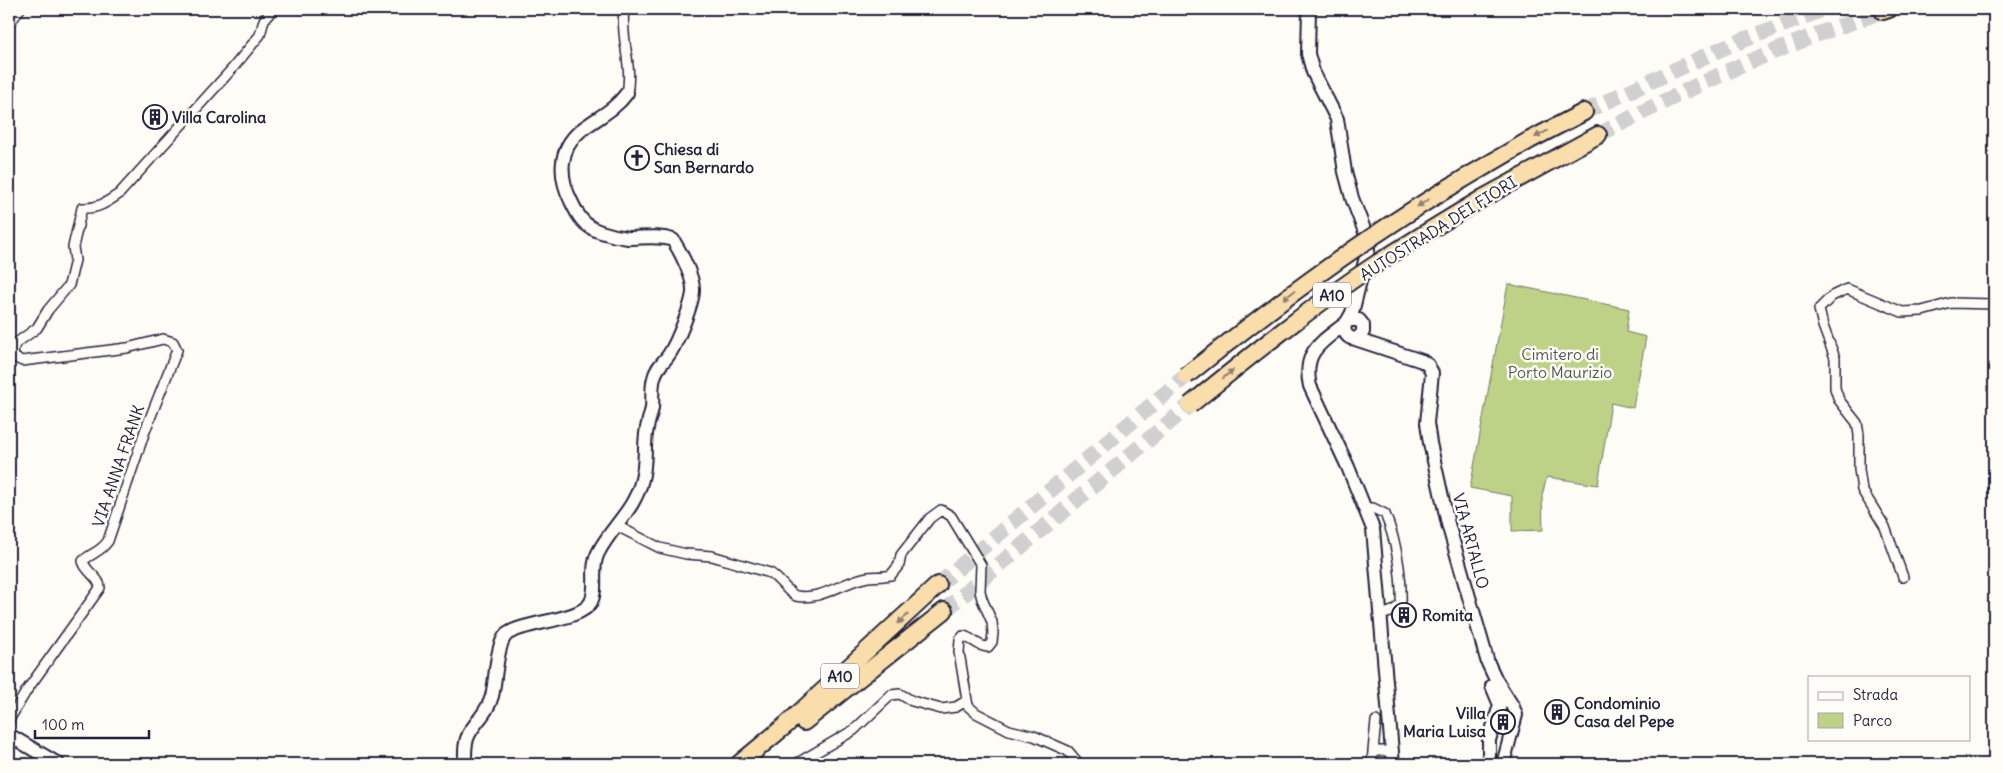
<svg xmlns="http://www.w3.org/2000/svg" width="2003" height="773" font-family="Delius,sans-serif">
<rect width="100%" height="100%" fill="#fdfcf7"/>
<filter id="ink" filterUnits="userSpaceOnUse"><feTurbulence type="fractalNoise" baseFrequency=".02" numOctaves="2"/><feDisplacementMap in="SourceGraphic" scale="10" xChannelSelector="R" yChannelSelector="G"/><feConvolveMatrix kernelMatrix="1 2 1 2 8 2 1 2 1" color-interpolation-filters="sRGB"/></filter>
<g filter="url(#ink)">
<path fill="#bed287" stroke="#707a61" d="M 1508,284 L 1629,309 L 1626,332 L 1646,337 L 1633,408 L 1611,403 L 1598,485 L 1547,477 L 1542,495 L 1543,530 L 1512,531 L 1512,496 L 1470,488 Z"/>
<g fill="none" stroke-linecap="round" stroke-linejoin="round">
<path stroke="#d1d0d1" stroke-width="16" stroke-dasharray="16 8" stroke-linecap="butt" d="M 1584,112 L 1725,47 L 1824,9
M 1598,135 C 1662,102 1726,70 1793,44 C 1822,32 1853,22 1883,11
M 938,585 L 1186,376
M 944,611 L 1190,405"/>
<defs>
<path id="street" d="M 624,9 C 620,37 633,65 627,93
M 9,24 L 20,9
M 1364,508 L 1373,508 L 1385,514 C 1396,540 1402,574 1401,603 C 1396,611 1390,613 1381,614
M 617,526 L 660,548 L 686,554 L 712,556 L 770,573 C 779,578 789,594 796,596 C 822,601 843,581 868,577 C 875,576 883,577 891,575 L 899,565 L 901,555 L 930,518 L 941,510 L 951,516 L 981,565 L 980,591 L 982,599 L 992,622 L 993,633 L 992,642 L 988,647 C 977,647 973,638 963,636 L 960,640 L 959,652 L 968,706 L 976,713 L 1009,730 L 1034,736 L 1068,751 L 1079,764
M 1903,577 L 1885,527 L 1862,490 L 1859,469 L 1859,435 L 1857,423 L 1839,400 L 1835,388 L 1835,358 L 1823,326 L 1819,309 L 1832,296 L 1847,289 L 1902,312 L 1922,311 L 1951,303 L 1994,304
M 9,720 L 27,690 L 100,588 C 100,577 85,572 83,561 C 92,552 100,553 108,541 L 145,431 L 177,350 L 173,342 L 163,339 L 127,348 L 22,361 L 14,357 L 13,351 L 15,344 L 37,328 L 48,310 L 69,285 L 75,260 L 73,247 L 82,208 C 97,209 106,203 119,194 L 232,69 L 260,35 L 264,20 L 273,9
M 1376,721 L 1373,751 L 1393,751
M 796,764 L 854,730 L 891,695 L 900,694 L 912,701 L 941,709 L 956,707 L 966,701
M 1372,764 L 1373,751"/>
<path id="secondary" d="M 1309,9 L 1308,54 L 1313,72 L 1337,119 L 1345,172 L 1352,198 L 1365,232 L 1368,249 L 1352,313 L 1344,327 C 1345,335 1349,340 1358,338 L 1363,332 L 1363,325 L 1359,320 L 1350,320
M 1346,323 C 1322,342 1302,351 1310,386 L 1348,467 L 1373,529 L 1393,764
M 1355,339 L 1422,361 L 1428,365 L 1432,373 L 1427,423 L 1430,443 L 1448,524 L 1488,663 L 1496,680 L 1513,707 L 1516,715 L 1503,764
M 9,735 L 58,764
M 465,764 C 465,754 464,743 469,734 C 476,721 488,712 492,696 C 496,681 496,643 507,634 C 526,621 581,621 591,602 C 598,588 590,568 598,553 C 611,527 635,510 642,479 C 646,464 644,449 646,434 C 647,425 650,417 652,408 C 653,398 651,388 654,378 C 657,365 664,363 670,353 C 677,342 694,301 693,289 C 693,276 680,251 673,240 C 659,235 643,238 628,238 C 619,237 610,235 601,232 C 584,227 578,216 571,201 C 559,177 558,150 580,131 C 596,118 614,111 627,93
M 1489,764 L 1489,740 L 1500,705 L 1492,686"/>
<path id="highway" d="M 1883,11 L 1889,9
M 1465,178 L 1530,140 L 1584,112
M 1483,198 L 1598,135
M 804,722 L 944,611
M 739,764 L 786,725 L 938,585"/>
</defs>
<use href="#street" stroke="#22223b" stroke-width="12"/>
<use href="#secondary" stroke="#22223b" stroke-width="16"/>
<use href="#highway" stroke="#22223b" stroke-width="20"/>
<use href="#street" stroke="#fdfcf7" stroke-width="9"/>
<use href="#secondary" stroke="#fdfcf7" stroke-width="12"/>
<use href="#highway" stroke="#f9deab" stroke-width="16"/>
<defs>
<path id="highway-bridge" d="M 1186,376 C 1275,304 1366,236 1465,178
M 1190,405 C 1250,356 1311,307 1376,264 C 1412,241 1448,219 1483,198"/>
</defs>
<use href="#highway-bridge" stroke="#22223b" stroke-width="20" stroke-linecap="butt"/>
<use href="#highway-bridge" stroke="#f9deab" stroke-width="16"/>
</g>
<defs><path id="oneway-solid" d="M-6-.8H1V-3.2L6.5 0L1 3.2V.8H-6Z" transform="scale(1.25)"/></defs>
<g fill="#8e8073">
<use href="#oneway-solid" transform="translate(1541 134) rotate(153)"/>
<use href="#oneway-solid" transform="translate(1423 203) rotate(148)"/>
<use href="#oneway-solid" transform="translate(1289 295) rotate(144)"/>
<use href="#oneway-solid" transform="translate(1228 374) rotate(-39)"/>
<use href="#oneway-solid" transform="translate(903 619) rotate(137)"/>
</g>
</g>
<defs>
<symbol id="building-ring" viewBox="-11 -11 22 22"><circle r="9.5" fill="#fdfcf7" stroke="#22223b" stroke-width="1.5"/><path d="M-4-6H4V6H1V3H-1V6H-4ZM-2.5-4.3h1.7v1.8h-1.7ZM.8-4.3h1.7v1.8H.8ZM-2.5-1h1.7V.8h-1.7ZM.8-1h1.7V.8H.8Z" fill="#22223b"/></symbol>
<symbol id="church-ring" viewBox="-11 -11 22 22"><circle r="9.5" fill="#fdfcf7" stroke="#22223b" stroke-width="1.5"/><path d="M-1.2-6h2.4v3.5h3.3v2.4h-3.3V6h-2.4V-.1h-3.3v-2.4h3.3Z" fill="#22223b"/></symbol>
</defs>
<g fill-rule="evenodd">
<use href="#building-ring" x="141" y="103" width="28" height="28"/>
<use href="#church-ring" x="623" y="144" width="28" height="28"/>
<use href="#building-ring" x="1390" y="601" width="28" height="28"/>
<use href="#building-ring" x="1543" y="698" width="28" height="28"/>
<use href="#building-ring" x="1489" y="708" width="28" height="28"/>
</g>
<g text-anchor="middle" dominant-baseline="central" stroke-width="5" stroke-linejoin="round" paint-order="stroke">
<g fill="#fdfcf7" stroke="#646373" stroke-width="1">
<rect x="1313" y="282.5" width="38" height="25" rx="4"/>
<rect x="821" y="663.5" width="38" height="25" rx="4"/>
</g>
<g font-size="15" font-weight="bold" fill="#22223b">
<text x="1332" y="295">A10</text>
<text x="840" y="676">A10</text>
</g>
<g font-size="16" font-weight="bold" fill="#22223b" stroke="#fdfcf7" text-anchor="start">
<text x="172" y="117">Villa Carolina</text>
<text x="654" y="149">Chiesa di<tspan x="654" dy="18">San Bernardo</tspan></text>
<text x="1422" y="615">Romita</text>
<text x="1574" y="703">Condominio<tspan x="1574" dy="18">Casa del Pepe</tspan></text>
<text x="1486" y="713" text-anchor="end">Villa<tspan x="1486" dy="18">Maria Luisa</tspan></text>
</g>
<g font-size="16" fill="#22223b" stroke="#fdfcf7">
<text transform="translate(1438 228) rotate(-32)">AUTOSTRADA DEI FIORI</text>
<text transform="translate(118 466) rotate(-71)">VIA ANNA FRANK</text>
<text transform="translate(1471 541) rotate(75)">VIA ARTALLO</text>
</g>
<g font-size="16" fill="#515752" stroke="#fdfcf7">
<text x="1560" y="354">Cimitero di<tspan x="1560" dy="18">Porto Maurizio</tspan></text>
</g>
</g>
<rect width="2003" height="773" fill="none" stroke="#fdfcf7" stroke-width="30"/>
<rect x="15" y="15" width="1973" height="743" fill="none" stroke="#22223b" stroke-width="2" filter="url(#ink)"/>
<rect x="1808" y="676" width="162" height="65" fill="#fdfcf7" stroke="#a5a5ac"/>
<rect x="1818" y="692" width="25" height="8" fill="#fdfcf7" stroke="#a5a5ac"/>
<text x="1853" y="700" font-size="15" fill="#22223b">Strada</text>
<rect x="1818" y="713" width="25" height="15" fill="#bed287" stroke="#a5a5ac"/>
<text x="1853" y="726" font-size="15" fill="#22223b">Parco</text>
<path d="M35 730v8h114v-8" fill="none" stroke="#22223b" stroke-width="2.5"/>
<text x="42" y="730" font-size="15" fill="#22223b" stroke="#fdfcf7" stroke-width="4" paint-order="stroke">100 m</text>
</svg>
